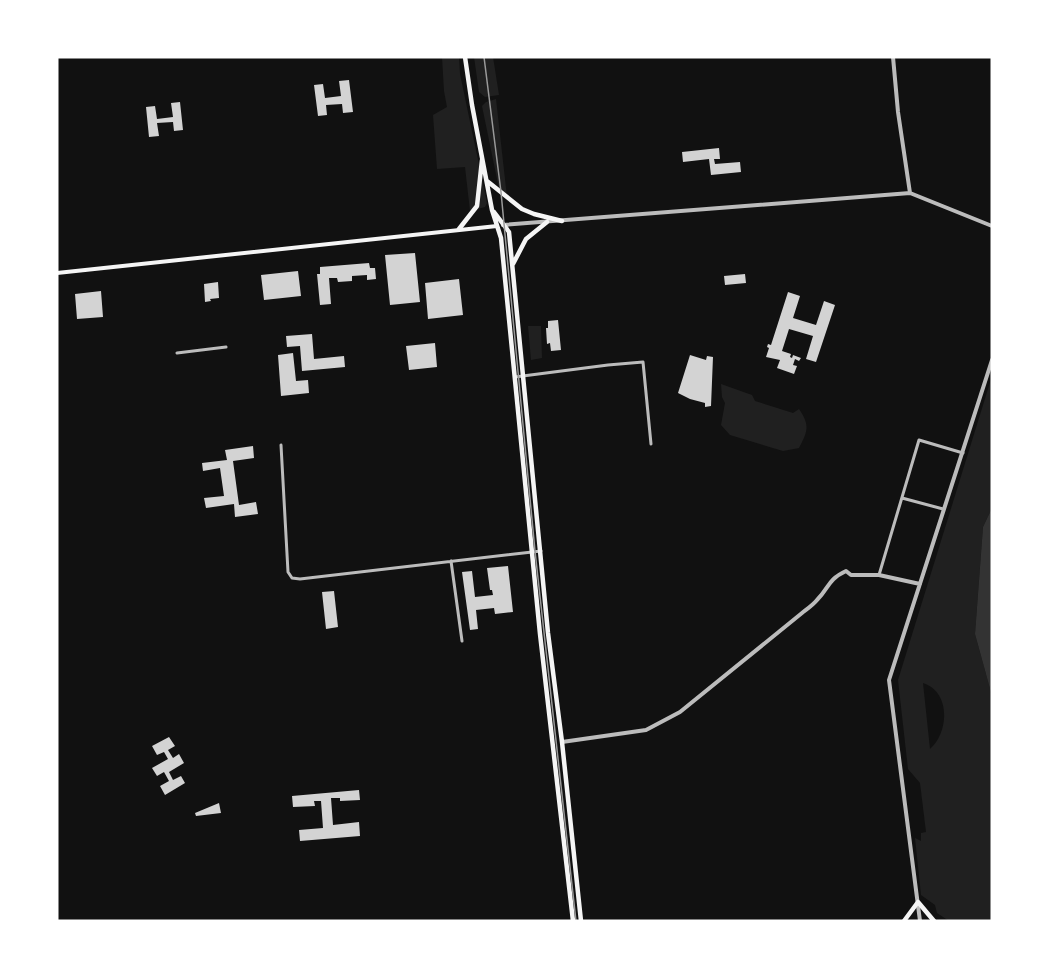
<svg xmlns="http://www.w3.org/2000/svg" width="1049" height="978" font-family="Rubik,sans-serif">
<rect width="100%" height="100%" fill="#111"/>
<path fill="#202020" fill-rule="evenodd" d="M 442,57 L 459,57 L 460,74 L 487,203 L 485,207 L 470,211 L 465,167 L 437,169 L 433,115 L 447,107 L 444,91 Z
M 474,57 L 493,57 L 499,95 L 485,97 L 479,92 Z
M 496,99 L 507,197 L 500,191 L 498,184 L 482,106 L 486,102 Z
M 528,326 L 541,326 L 542,358 L 531,360 Z
M 992,376 L 992,508 L 983,527 L 975,634 L 992,696 L 992,921 L 949,921 L 937,913 L 935,905 L 921,895 L 915,838 L 921,841 L 921,833 L 926,832 L 920,783 L 908,769 L 898,680 ZM 923,683 C 951,692 949,732 930,749 Z
M 721,384 L 752,395 L 755,401 L 793,413 L 799,409 C 810,425 808,431 799,448 L 783,451 L 730,435 L 721,425 L 725,403 L 722,397 Z"/>
<path fill="#333" d="M 992,508 L 992,696 L 975,634 L 983,527 Z"/>
<path fill="#d3d3d3" d="M 349,80 L 353,112 L 343,113 L 342,104 L 326,105 L 327,115 L 318,116 L 314,85 L 323,84 L 325,98 L 341,96 L 339,81 Z
M 180,102 L 183,130 L 174,131 L 173,122 L 157,123 L 159,136 L 149,137 L 146,107 L 155,106 L 157,119 L 173,117 L 171,103 Z
M 719,148 L 720,159 L 714,159 L 715,164 L 740,162 L 741,172 L 711,175 L 709,159 L 683,162 L 682,152 Z
M 415,253 L 420,302 L 390,305 L 385,255 Z
M 369,263 L 370,268 L 375,268 L 376,279 L 367,280 L 367,275 L 352,276 L 352,281 L 338,282 L 337,278 L 329,278 L 331,304 L 320,305 L 317,274 L 320,274 L 320,267 Z
M 298,271 L 301,296 L 264,300 L 261,275 Z
M 745,274 L 746,283 L 725,285 L 724,276 Z
M 459,279 L 463,315 L 428,319 L 425,283 Z
M 218,282 L 219,298 L 210,299 L 211,301 L 205,302 L 204,284 Z
M 101,291 L 103,317 L 77,319 L 75,294 Z
M 788,292 L 800,296 L 793,318 L 816,325 L 824,301 L 835,305 L 816,362 L 806,359 L 813,336 L 789,329 L 782,351 L 791,354 L 790,357 L 792,358 L 793,355 L 801,358 L 799,361 L 795,359 L 793,365 L 797,366 L 794,374 L 777,368 L 780,360 L 766,357 L 769,348 L 767,347 L 768,344 L 771,345 Z
M 558,320 L 561,350 L 551,351 L 550,343 L 547,344 L 546,328 L 548,328 L 548,321 Z
M 312,334 L 314,359 L 344,356 L 345,367 L 302,371 L 300,346 L 287,347 L 286,336 Z
M 435,343 L 437,367 L 409,370 L 406,346 Z
M 293,353 L 296,381 L 308,380 L 309,393 L 281,396 L 278,355 Z
M 690,355 L 706,360 L 707,356 L 713,357 L 711,406 L 705,407 L 705,403 L 690,399 L 678,393 Z
M 253,446 L 254,458 L 233,461 L 239,505 L 256,502 L 258,514 L 235,517 L 234,504 L 206,508 L 204,498 L 224,496 L 220,468 L 203,471 L 202,463 L 227,460 L 225,450 Z
M 508,566 L 513,612 L 495,614 L 494,608 L 476,610 L 478,629 L 470,630 L 462,572 L 472,571 L 475,597 L 493,595 L 492,590 L 490,590 L 487,568 Z
M 334,591 L 338,627 L 326,629 L 322,592 Z
M 169,737 L 175,746 L 168,750 L 173,758 L 179,754 L 184,763 L 169,772 L 173,780 L 181,776 L 185,783 L 165,795 L 160,786 L 169,781 L 164,772 L 157,776 L 152,768 L 168,759 L 164,752 L 157,755 L 152,746 Z
M 359,790 L 360,800 L 340,801 L 340,798 L 331,798 L 333,825 L 359,822 L 360,836 L 300,841 L 299,830 L 323,828 L 321,801 L 314,801 L 315,806 L 293,807 L 292,796 Z
M 219,803 L 221,813 L 196,816 L 195,813 Z"/>
<g fill="none" stroke-linecap="round" stroke-linejoin="round">
<path stroke="#bcbcbc" stroke-width="3" d="M 177,353 L 226,347
M 515,377 L 608,365 L 643,362 L 651,444
M 281,445 L 288,572 L 292,578 L 300,579 L 541,551
M 902,498 L 943,509
M 451,561 L 462,641
M 879,575 L 919,440 L 963,453"/>
<path stroke="#bcbcbc" stroke-width="4" d="M 893,57 L 898,112 L 910,193
M 503,225 L 910,193 L 992,226
M 562,742 L 646,730 L 680,712 L 802,613 C 807,609 813,605 817,600 C 830,587 827,580 846,571 L 851,575 L 879,575 L 920,584
M 920,921 L 889,680 L 992,360"/>
<path stroke="#f5f5f5" stroke-width="4" d="M 57,273 L 497,226"/>
<path stroke="#f5f5f5" stroke-width="4.5" d="M 465,57 L 472,105 L 492,210 L 501,238 L 540,634 L 573,921
M 487,181 L 522,209 L 534,214 L 562,221
M 494,212 L 509,232 L 548,633 L 562,742 L 581,921
M 459,229 L 477,206 L 482,160
M 513,264 L 526,239 L 547,222
M 904,921 L 918,902 L 934,921"/>
<path stroke="#9a9a9a" stroke-width="1.5" d="M 484,57 L 501,192 L 535,551 L 576,921"/>
</g>
<rect width="1049" height="978" fill="none" stroke="#ffffff" stroke-width="117"/>
</svg>
